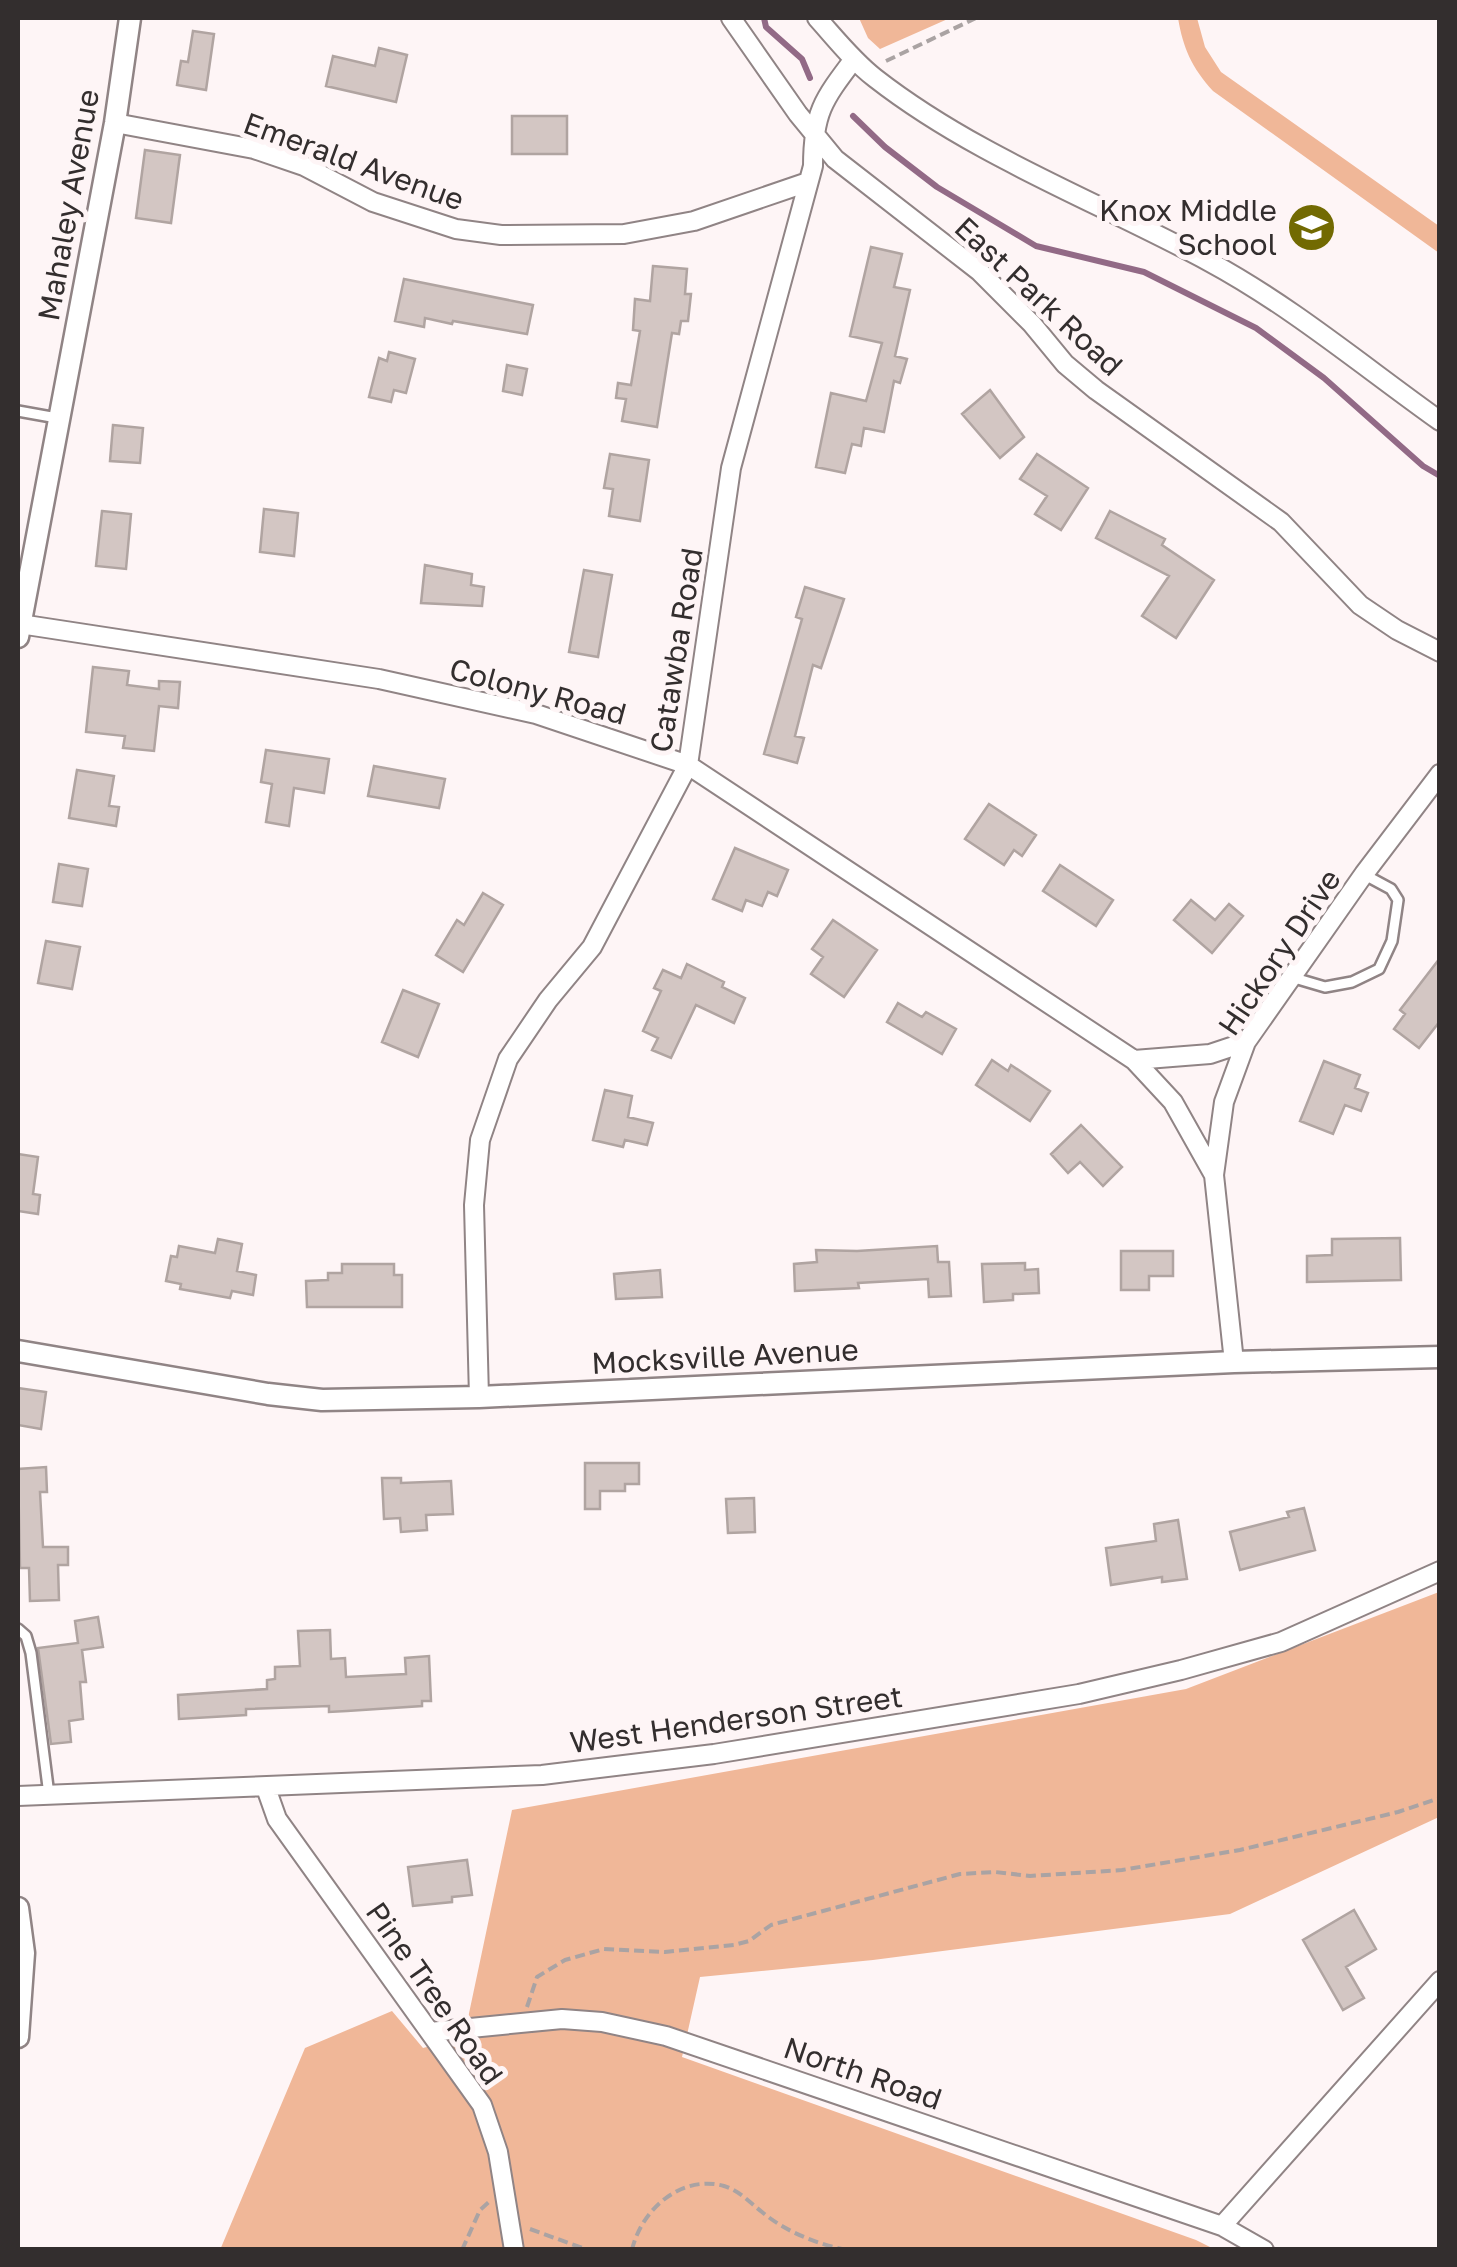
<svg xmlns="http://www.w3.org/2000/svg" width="1457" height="2267" font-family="'Golos Text',sans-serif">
<rect width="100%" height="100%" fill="#fef5f6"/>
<path fill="#f0b798" d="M 859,18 L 950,18 L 880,49 L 868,38 Z
M 1178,18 L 1197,18 L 1205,47 L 1221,72 L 1439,226 L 1439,253 L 1213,91 C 1192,68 1183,48 1178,18 Z
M 1439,1592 L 1439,1817 L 1230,1914 L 873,1960 L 700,1977 L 682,2057 L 1196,2240 L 1214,2249 L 220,2250 L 305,2048 L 392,2011 L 423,2048 L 464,2037 L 512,1810 L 1186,1689 Z"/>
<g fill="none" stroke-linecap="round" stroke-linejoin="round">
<path stroke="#926a86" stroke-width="6" d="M 764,18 L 766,27 L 802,59 L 810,78
M 853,116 L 885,147 L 937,187 L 1036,246 L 1144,272 L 1256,328 L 1324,378 L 1423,466 L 1440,476"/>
</g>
<path fill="#d3c6c3" stroke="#b0a4a1" stroke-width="2.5" d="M 193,31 L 214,34 L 206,90 L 177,85 L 181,61 L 188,62 Z
M 379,48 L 407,55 L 396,102 L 326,86 L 333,56 L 375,66 Z
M 512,116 L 567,116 L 567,154 L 512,154 Z
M 145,150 L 180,155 L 171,223 L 136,218 Z
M 871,247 L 902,254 L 894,287 L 910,290 L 895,356 L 907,359 L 900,383 L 894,381 L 884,432 L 864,428 L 861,446 L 852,444 L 845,473 L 816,467 L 831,393 L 866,401 L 882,343 L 850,336 Z
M 653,266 L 687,269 L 685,294 L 691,294 L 688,321 L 681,321 L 679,334 L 672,333 L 657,427 L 622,421 L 626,399 L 616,398 L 618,383 L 631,385 L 640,331 L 633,330 L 635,299 L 650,301 Z
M 404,279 L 533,305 L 527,334 L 453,321 L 452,324 L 425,318 L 424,327 L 395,321 Z
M 389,352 L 415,359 L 406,393 L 394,390 L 391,402 L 369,397 L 379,358 L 387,361 Z
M 507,365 L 527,369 L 522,395 L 503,391 Z
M 990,390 L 1024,437 L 1000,458 L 962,414 Z
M 113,425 L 143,428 L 140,463 L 110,461 Z
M 610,454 L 649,460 L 640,521 L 609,516 L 613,489 L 604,488 Z
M 1037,454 L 1088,488 L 1061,530 L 1035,514 L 1047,496 L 1020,479 Z
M 264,509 L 298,513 L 294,556 L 260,552 Z
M 102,511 L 131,514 L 126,569 L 96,566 Z
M 1110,511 L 1165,539 L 1162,545 L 1214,580 L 1176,638 L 1142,616 L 1169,576 L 1096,538 Z
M 425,565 L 472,574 L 471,585 L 484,587 L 482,606 L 421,603 Z
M 584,570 L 612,575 L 598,657 L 569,652 Z
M 805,587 L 844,599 L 821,668 L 813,665 L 795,736 L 804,738 L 797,763 L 764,754 L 802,619 L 796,617 Z
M 93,667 L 129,671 L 127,685 L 159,689 L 159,681 L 180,682 L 178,708 L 159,706 L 154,751 L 123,748 L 125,736 L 86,732 Z
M 266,750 L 329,759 L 324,793 L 294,788 L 289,826 L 266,822 L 272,784 L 261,782 Z
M 374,766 L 445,779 L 439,808 L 368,796 Z
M 77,770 L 114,776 L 109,806 L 119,807 L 116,826 L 69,818 Z
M 989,804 L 1036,835 L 1022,856 L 1014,850 L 1004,865 L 965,839 Z
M 735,848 L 788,870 L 777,896 L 768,892 L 762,906 L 746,900 L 742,911 L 713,899 Z
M 59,864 L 88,869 L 82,906 L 53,902 Z
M 1060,865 L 1113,900 L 1096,926 L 1043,891 Z
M 483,893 L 503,905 L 463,972 L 436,955 L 457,920 L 464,925 Z
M 1191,900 L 1215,920 L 1229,904 L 1243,916 L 1212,953 L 1174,920 Z
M 833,920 L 877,950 L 844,997 L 811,974 L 823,957 L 812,949 Z
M 46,941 L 80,947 L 72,989 L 38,983 Z
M 1440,958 L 1440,1021 L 1419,1048 L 1394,1029 L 1405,1014 L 1400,1010 Z
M 687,964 L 724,982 L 722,987 L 745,998 L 734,1023 L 696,1005 L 671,1058 L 652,1050 L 658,1038 L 643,1031 L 661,991 L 654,988 L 663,970 L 681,978 Z
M 403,990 L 439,1004 L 418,1057 L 382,1042 Z
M 898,1003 L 922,1017 L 926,1012 L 956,1029 L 942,1054 L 887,1022 Z
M 992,1060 L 1008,1071 L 1011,1065 L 1050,1091 L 1030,1121 L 976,1085 Z
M 1324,1061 L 1360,1075 L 1355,1088 L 1368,1093 L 1361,1111 L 1345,1105 L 1333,1134 L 1300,1121 Z
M 605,1090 L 632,1096 L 628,1117 L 653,1123 L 647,1145 L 625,1140 L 623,1147 L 593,1140 Z
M 1081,1125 L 1122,1167 L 1103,1186 L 1080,1162 L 1068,1173 L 1051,1154 Z
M 18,1154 L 38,1157 L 33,1194 L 40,1195 L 38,1214 L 18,1211 Z
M 1400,1238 L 1401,1280 L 1307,1282 L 1307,1256 L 1332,1255 L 1332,1239 Z
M 218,1239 L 242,1244 L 237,1271 L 256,1275 L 253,1295 L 232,1291 L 230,1298 L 180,1289 L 181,1284 L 166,1281 L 171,1256 L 177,1257 L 179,1246 L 215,1253 Z
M 937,1246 L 938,1262 L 949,1262 L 951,1296 L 929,1297 L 928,1279 L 858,1283 L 859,1288 L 795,1291 L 794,1264 L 817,1262 L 816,1250 L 857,1251 Z
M 1121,1251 L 1173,1251 L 1173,1276 L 1149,1276 L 1149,1290 L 1121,1290 Z
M 1025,1263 L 1025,1270 L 1038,1269 L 1039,1293 L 1013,1294 L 1013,1300 L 984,1302 L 982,1264 Z
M 342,1264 L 394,1264 L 394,1275 L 402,1275 L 402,1307 L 307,1307 L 306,1281 L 328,1280 L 328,1273 L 342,1273 Z
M 660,1270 L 662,1297 L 616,1299 L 614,1274 Z
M 18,1388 L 46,1392 L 41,1429 L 18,1425 Z
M 585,1463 L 639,1463 L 639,1484 L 625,1484 L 625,1491 L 600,1491 L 600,1509 L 585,1509 Z
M 46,1467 L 47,1492 L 40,1492 L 43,1547 L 68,1547 L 68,1565 L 58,1565 L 59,1600 L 30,1601 L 29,1568 L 20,1568 L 18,1469 Z
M 382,1478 L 401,1478 L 401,1483 L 451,1481 L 453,1514 L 426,1515 L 427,1530 L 401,1532 L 400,1518 L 384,1519 Z
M 754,1498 L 755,1532 L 728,1533 L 726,1499 Z
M 1304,1508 L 1315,1550 L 1240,1570 L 1230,1532 L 1289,1517 L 1287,1512 Z
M 1178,1520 L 1187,1579 L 1162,1582 L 1162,1577 L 1111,1585 L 1106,1548 L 1156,1541 L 1154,1524 Z
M 98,1617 L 103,1647 L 82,1650 L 86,1682 L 80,1682 L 83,1719 L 69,1721 L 71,1742 L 51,1744 L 38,1648 L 78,1643 L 75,1621 Z
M 330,1630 L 331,1659 L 345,1658 L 346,1677 L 406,1674 L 405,1658 L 429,1656 L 431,1701 L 422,1701 L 422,1706 L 347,1711 L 329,1712 L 329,1706 L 246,1709 L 246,1715 L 179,1719 L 178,1695 L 267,1689 L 267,1680 L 275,1679 L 275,1667 L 300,1666 L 298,1631 Z
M 467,1860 L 472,1895 L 452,1897 L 452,1902 L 413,1906 L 408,1867 Z
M 1354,1910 L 1376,1949 L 1346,1967 L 1364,1998 L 1343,2010 L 1303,1940 Z"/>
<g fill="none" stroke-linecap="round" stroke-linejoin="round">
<defs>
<path id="service" d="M 18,411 L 57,418
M 1291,977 L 1325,987 L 1352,982 L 1379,969 L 1392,941 L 1398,900 L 1391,889 L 1365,875
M 18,1629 L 26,1636 L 31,1653 L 49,1795"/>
<path id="minor" d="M 731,18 L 798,114 L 835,159 L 979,271 L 1032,324 L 1065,364 L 1096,390 L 1281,522 L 1360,605 L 1397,630 L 1440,652
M 817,18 C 835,38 853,61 875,78 C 975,156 1097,201 1208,261 C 1290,305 1364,367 1440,421
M 115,123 L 254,149 L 304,166 L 373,202 L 456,229 L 501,235 L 624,234 L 694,221 L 808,182
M 20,624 L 379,679 L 536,714 L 688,765 L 1134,1060 L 1173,1102 L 1214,1175
M 1134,1060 L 1210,1054 L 1246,1042
M 1234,1362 L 1214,1175 L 1224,1102 L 1246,1042 L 1364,874 L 1440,774
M 479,1397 L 474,1205 L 480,1140 L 508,1059 L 548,1000 L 592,947 L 688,765 L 731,468 L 813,166 C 813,113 823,100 854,59
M 266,1788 L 277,1819 L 482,2105 L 498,2152 L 514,2250
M 18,1796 L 542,1775 L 714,1754 L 1079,1694 L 1181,1670 L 1281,1642 L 1440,1571
M 430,2032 L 562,2019 L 602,2022 L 666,2036 L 1222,2226 L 1264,2250
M 1222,2226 L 1440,1981"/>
<path id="tertiary" d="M 18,637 L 115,123 L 130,18
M 18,1351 L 268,1394 L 322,1400 L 479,1397 L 1234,1362 L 1440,1357
M 18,1908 L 24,1953 L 18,2037"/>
</defs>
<use href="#service" stroke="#908485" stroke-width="14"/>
<use href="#minor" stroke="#908485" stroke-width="22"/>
<use href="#tertiary" stroke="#908485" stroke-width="25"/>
<path stroke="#aaa3a3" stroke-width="4" stroke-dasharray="10 5" stroke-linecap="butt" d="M 886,61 L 976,18
M 527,2007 L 537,1977 L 565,1960 L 604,1949 L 665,1952 L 734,1945 L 749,1941 L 771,1925 L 960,1874 L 995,1872 L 1030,1876 L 1122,1870 L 1240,1850 L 1398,1812 L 1440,1798
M 530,2229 L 588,2250
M 462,2250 L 480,2210 L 489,2202
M 632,2250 C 641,2210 681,2174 724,2186 C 740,2191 749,2202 762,2212 C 786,2232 817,2244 847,2250"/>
<use href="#service" stroke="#fff" stroke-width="9"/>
<use href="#minor" stroke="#fff" stroke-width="18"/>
<use href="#tertiary" stroke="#fff" stroke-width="20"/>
</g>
<defs>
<symbol id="school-disc" viewBox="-11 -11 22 22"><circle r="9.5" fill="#726a02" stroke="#fef5f6"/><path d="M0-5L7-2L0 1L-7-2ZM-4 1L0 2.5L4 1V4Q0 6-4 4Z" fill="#fff"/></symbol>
</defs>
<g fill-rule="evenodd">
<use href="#school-disc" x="1284" y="200" width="55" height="55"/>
</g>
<g text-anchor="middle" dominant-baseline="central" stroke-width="10" stroke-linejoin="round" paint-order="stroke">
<g font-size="30" fill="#332e2e" stroke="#fef5f6">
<text transform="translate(354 161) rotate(20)">Emerald Avenue</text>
<text transform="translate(68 205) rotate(-80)">Mahaley Avenue</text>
<text transform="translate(1039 296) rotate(43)">East Park Road</text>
<text transform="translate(676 650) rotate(-81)">Catawba Road</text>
<text transform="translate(538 691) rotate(15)">Colony Road</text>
<text transform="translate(1279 952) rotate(-56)">Hickory Drive</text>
<text transform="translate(725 1356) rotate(-3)">Mocksville Avenue</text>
<text transform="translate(736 1719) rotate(-8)">West Henderson Street</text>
<text transform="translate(435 1993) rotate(55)">Pine Tree Road</text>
<text transform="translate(863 2073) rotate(19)">North Road</text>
</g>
<g font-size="30" fill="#332e2e" stroke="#fef5f6" text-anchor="end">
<text x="1277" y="210">Knox Middle<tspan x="1277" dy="34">School</tspan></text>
</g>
</g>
<rect width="1457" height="2267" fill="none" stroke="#332e2e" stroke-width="40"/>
</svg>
